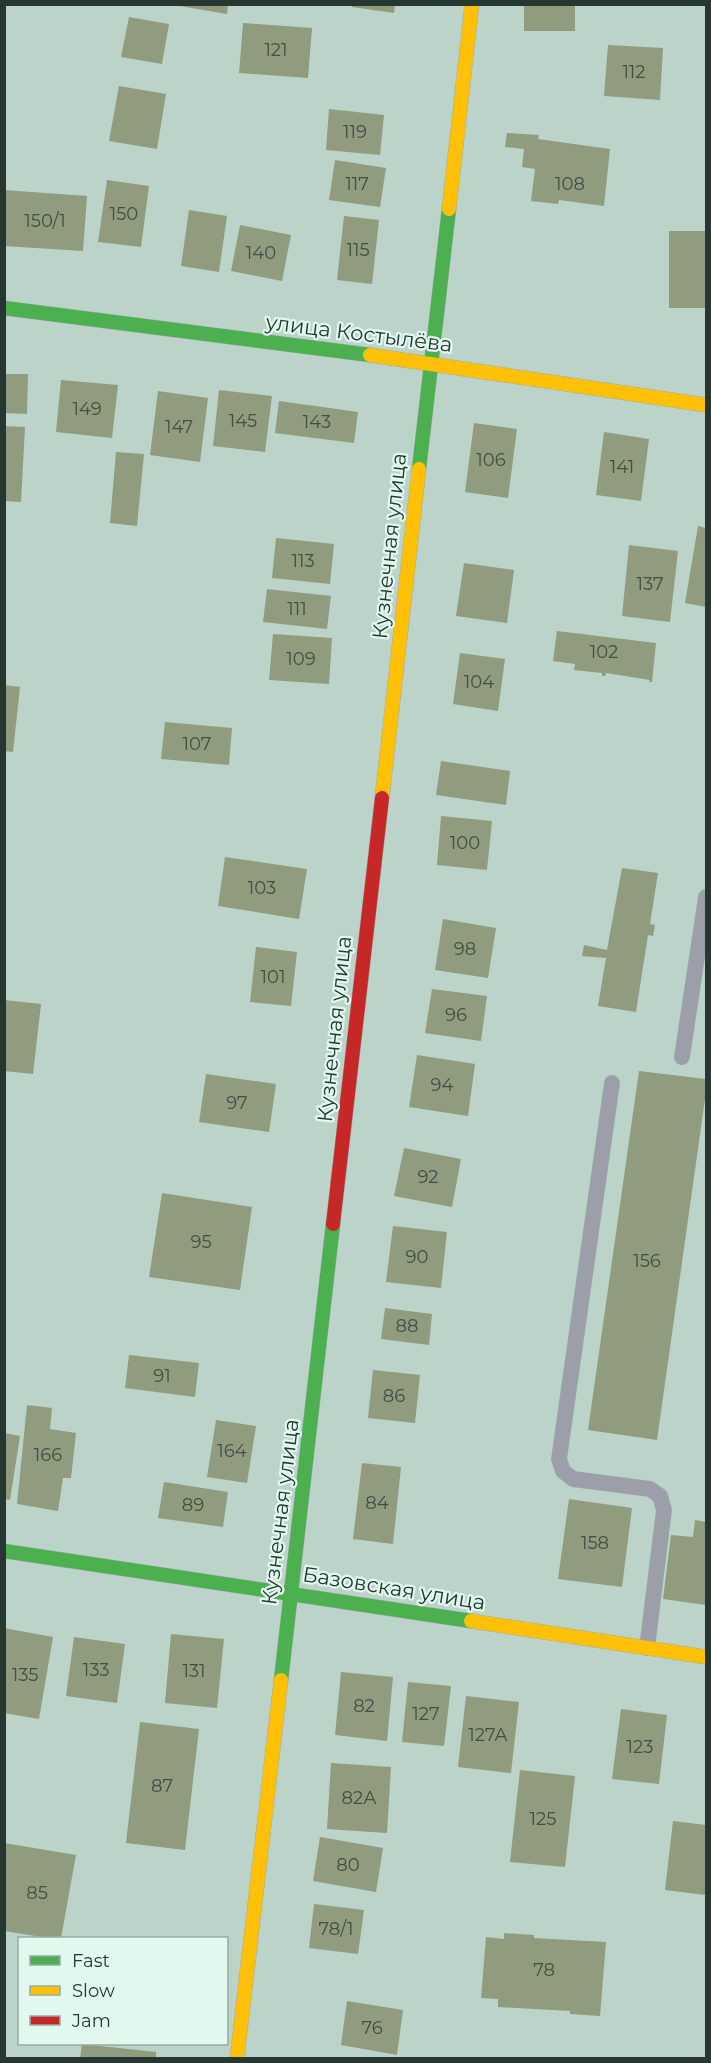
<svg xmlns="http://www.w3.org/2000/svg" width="711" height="2063" font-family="Montserrat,sans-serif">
<rect width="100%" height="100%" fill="#bbd3c9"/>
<path fill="#919c7e" d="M 168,4 L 228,4 L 227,14 Z
M 352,4 L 395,4 L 394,13 L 352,7 Z
M 524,4 L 575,4 L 575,31 L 524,31 Z
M 129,17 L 169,24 L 162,64 L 121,57 Z
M 243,23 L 312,28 L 308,78 L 239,73 Z
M 608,45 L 663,48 L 660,100 L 604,96 Z
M 119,86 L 166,94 L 157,149 L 109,141 Z
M 329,109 L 384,115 L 380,155 L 326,150 Z
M 507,133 L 539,135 L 538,139 L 610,149 L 604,206 L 559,200 L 558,204 L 531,201 L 535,169 L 522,167 L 524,149 L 505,147 Z
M 335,160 L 386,168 L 380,207 L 329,200 Z
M 107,180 L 149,186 L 141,247 L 98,242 Z
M 4,190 L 87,196 L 83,251 L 4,246 Z
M 189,210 L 227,216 L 219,272 L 181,266 Z
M 344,216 L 379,220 L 372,284 L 337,280 Z
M 240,225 L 291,235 L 282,281 L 231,271 Z
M 669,231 L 706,231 L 706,308 L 669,308 Z
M 4,374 L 28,374 L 27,414 L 4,413 Z
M 61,380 L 118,385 L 112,438 L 56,432 Z
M 219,390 L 272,396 L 265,452 L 213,446 Z
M 158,391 L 208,398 L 200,462 L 150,455 Z
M 279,401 L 358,412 L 354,443 L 275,433 Z
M 474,423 L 517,429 L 508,498 L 465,492 Z
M 4,426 L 25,427 L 21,502 L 4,501 Z
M 604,432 L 649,439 L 641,501 L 596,495 Z
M 116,452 L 144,454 L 137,526 L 110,523 Z
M 698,526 L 706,528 L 706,607 L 685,603 Z
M 276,538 L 334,544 L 330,584 L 272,578 Z
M 629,545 L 678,551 L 670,622 L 622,616 Z
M 464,563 L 514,570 L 507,623 L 456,616 Z
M 267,589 L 331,596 L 327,629 L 263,622 Z
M 557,631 L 656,643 L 652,682 L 649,682 L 650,680 L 606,673 L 605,676 L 602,676 L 602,673 L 574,670 L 575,664 L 553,661 Z
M 273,634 L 332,638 L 329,684 L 269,680 Z
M 460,653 L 505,659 L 498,711 L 453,704 Z
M 4,685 L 20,687 L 13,752 L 4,751 Z
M 165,722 L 232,728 L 229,765 L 161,759 Z
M 441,761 L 510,771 L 506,805 L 436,795 Z
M 441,816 L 492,821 L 487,870 L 437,865 Z
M 225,857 L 307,869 L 299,919 L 218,906 Z
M 622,868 L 658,873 L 650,924 L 655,925 L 653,936 L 648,935 L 636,1012 L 598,1006 L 606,958 L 582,956 L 584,945 L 607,950 Z
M 443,919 L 496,928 L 488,978 L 435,970 Z
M 256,947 L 297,952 L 291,1006 L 250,1002 Z
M 432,989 L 487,996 L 481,1041 L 425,1033 Z
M 4,1000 L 41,1004 L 33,1074 L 4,1071 Z
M 417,1055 L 475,1064 L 468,1116 L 409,1107 Z
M 639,1071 L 706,1079 L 706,1092 L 657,1440 L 588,1430 Z
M 206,1074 L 276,1084 L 269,1132 L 199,1122 Z
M 404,1148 L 461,1159 L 452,1207 L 394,1196 Z
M 162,1193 L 252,1207 L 240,1290 L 149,1277 Z
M 393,1226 L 447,1232 L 441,1288 L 386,1282 Z
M 385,1308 L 432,1314 L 429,1345 L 381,1339 Z
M 129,1355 L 199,1363 L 195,1397 L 125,1388 Z
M 373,1370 L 420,1375 L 415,1423 L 368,1418 Z
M 27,1405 L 52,1408 L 50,1429 L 76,1433 L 71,1478 L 63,1478 L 58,1511 L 17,1504 Z
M 216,1420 L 256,1426 L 247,1483 L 207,1477 Z
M 4,1433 L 20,1436 L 10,1500 L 4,1499 Z
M 362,1463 L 401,1467 L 393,1544 L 353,1539 Z
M 164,1482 L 228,1492 L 223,1527 L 158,1518 Z
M 569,1499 L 632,1508 L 622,1587 L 558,1579 Z
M 695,1520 L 706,1522 L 706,1605 L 663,1599 L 671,1535 L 693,1537 Z
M 4,1628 L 53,1637 L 39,1719 L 4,1713 Z
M 171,1634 L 224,1639 L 217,1708 L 165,1703 Z
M 74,1637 L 125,1644 L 117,1703 L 66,1696 Z
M 341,1672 L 393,1677 L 387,1741 L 335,1735 Z
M 408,1682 L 451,1686 L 444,1746 L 402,1742 Z
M 466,1696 L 519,1702 L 511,1773 L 458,1767 Z
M 621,1709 L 667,1715 L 659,1784 L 612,1779 Z
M 140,1722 L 199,1729 L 185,1850 L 126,1843 Z
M 331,1763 L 391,1767 L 387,1833 L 327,1829 Z
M 520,1770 L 575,1776 L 565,1867 L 510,1862 Z
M 673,1821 L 706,1825 L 706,1895 L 665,1890 Z
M 320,1837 L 383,1848 L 376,1892 L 313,1881 Z
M 4,1843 L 76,1855 L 61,1938 L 48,1938 L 4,1931 Z
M 314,1904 L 364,1910 L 358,1954 L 309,1948 Z
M 504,1933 L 534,1935 L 534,1938 L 606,1942 L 600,2016 L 570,2014 L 570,2011 L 498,2007 L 498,1999 L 481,1998 L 486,1937 L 504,1939 Z
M 347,2001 L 403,2010 L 397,2055 L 341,2045 Z
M 82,2044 L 156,2052 L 156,2058 L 80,2058 Z"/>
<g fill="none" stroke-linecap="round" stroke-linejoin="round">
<defs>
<path id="lane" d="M 682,1057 L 706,897
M 612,1083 L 559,1459 L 563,1471 L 573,1479 L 650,1489 L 660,1496 L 664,1510 L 647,1648"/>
<path id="fast" d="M 4,308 L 370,355
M 419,469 L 449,209
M 4,1551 L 471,1621
M 281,1680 L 333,1224"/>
<path id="slow" d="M 449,209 L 472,4
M 370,355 L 706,405
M 382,798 L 419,469
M 471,1621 L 706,1657
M 237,2058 L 281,1680"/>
<path id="jam" d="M 333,1224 L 382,798"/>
</defs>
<use href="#lane" stroke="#9cafa7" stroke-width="16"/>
<use href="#fast" stroke="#9cafa7" stroke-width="15"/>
<use href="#slow" stroke="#9cafa7" stroke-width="15"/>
<use href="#jam" stroke="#9cafa7" stroke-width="15"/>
<use href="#lane" stroke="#9c9faa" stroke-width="15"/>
<use href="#fast" stroke="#4caf50" stroke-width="14"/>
<use href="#slow" stroke="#ffc107" stroke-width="14"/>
<use href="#jam" stroke="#c62828" stroke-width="14"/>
</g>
<g text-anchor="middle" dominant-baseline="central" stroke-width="4.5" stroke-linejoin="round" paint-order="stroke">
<g font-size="18" fill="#415044">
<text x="276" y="50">121</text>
<text x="634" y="72">112</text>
<text x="355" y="132">119</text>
<text x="357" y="184">117</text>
<text x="570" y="184">108</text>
<text x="124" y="214">150</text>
<text x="45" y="221">150/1</text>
<text x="358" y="250">115</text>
<text x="261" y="253">140</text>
<text x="87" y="409">149</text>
<text x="243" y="421">145</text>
<text x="317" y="422">143</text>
<text x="179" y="427">147</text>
<text x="491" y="460">106</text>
<text x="622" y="467">141</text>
<text x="303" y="561">113</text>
<text x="650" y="584">137</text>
<text x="297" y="609">111</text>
<text x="604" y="652">102</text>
<text x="301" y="659">109</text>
<text x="479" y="682">104</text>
<text x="197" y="744">107</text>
<text x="465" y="843">100</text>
<text x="262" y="888">103</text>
<text x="465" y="949">98</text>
<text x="273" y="977">101</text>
<text x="456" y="1015">96</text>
<text x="442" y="1085">94</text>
<text x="237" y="1103">97</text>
<text x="428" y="1177">92</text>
<text x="201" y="1242">95</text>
<text x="417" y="1257">90</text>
<text x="647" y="1261">156</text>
<text x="407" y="1326">88</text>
<text x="162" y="1376">91</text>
<text x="394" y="1396">86</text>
<text x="232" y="1451">164</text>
<text x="48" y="1455">166</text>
<text x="377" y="1503">84</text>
<text x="193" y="1505">89</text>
<text x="595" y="1543">158</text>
<text x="96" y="1670">133</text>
<text x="194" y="1671">131</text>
<text x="25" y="1675">135</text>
<text x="364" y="1706">82</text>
<text x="426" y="1714">127</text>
<text x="488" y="1735">127А</text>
<text x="640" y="1747">123</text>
<text x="162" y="1786">87</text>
<text x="359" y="1798">82А</text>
<text x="543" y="1819">125</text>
<text x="348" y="1865">80</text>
<text x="37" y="1893">85</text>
<text x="336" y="1929">78/1</text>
<text x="544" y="1970">78</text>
<text x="372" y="2028">76</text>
</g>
<g font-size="21" fill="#263731" stroke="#e2f8ef">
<text transform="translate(359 333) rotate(7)">улица Костылёва</text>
<text transform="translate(389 546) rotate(-84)">Кузнечная улица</text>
<text transform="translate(334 1029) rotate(-84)">Кузнечная улица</text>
<text transform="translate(280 1512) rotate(-83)">Кузнечная улица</text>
<text transform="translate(394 1588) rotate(9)">Базовская улица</text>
</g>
</g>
<rect width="711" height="2063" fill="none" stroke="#263731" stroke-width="12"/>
<rect x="18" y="1937" width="210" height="108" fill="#e2f8ef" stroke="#97aba3" stroke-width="1.5"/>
<rect x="30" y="1956" width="30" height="9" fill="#4caf50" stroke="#97aba3" stroke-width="1.5"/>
<text x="72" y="1967" font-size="18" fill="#263731">Fast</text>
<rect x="30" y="1986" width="30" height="9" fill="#ffc107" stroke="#97aba3" stroke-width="1.5"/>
<text x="72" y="1997" font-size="18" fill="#263731">Slow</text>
<rect x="30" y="2016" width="30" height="9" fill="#c62828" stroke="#97aba3" stroke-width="1.5"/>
<text x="72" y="2027" font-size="18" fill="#263731">Jam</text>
</svg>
